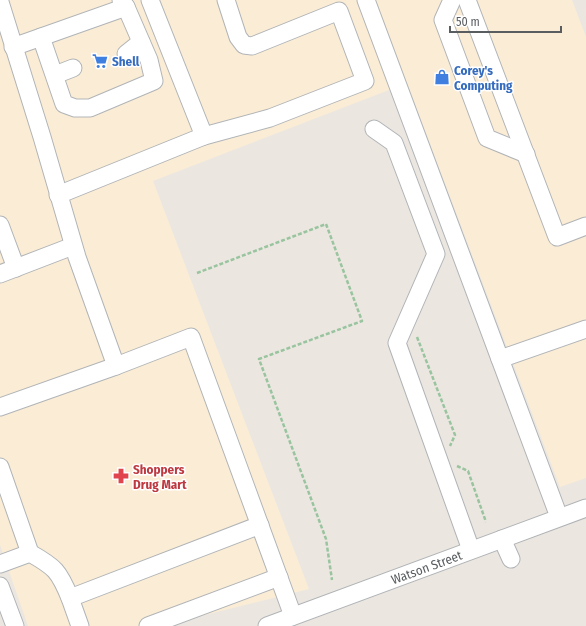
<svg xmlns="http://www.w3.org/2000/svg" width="586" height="626" font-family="'Fira Sans Condensed',sans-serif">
<rect width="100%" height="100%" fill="#ebe7e0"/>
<path fill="#fbedd5" d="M 0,0 L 572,0 L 586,37 L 586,478 L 560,487 L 407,83 L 153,181 L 309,589 L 160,626 L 28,626 L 0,545 Z"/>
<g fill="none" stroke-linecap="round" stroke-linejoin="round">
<defs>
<g id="minor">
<path d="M 150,0 L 204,136 L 270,118 L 365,81 L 339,11 L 252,46 L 244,45 L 238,37 L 226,0"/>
<path d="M 366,0 L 559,517"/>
<path d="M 452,0 L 443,20 L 487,138 L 526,154"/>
<path d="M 467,0 L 557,237 L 586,226"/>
<path d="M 0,2 L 42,137 L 77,257 L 116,366 L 0,407"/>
<path d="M 41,37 L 64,104 L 75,108 L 90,108 L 154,81 L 149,60 L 126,7"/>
<path d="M 13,47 L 126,7 L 121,0"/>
<path d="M 126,54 L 141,42"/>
<path d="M 55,75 L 73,68"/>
<path d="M 374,129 L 394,143 L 436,254 L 397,343 L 471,550"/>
<path d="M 58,195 L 204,136"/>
<path d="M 0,225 L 16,268"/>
<path d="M 0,274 L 73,246"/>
<path d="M 500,359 L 586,329"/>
<path d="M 116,366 L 191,337 L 293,616"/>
<path d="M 0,467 L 30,553 L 0,564"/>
<path d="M 502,539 L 511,559"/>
<path d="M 30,553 C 55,567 59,571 70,598 L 260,525"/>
<path d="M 0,586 L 15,626"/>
<path d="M 70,598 L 80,626"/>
<path d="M 148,626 L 279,577"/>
<path id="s1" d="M 267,626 L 586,508"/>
</g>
</defs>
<use href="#minor" stroke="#b1b4b7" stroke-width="19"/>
<path stroke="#99c49f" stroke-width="2.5" stroke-dasharray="4 2" stroke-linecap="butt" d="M 197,273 L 326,224 L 362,321 L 259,359 L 326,539 L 332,580
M 417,337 L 455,435 L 450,446
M 457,466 L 468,471 L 486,522"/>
<use href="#minor" stroke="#fff" stroke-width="17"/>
</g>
<defs>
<symbol id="supermarket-bare" viewBox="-9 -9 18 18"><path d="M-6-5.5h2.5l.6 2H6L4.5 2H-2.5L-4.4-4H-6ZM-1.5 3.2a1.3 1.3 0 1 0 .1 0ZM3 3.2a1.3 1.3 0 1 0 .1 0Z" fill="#3f7fe0" stroke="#fff" stroke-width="2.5" paint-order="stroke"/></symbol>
<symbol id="shop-bare" viewBox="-9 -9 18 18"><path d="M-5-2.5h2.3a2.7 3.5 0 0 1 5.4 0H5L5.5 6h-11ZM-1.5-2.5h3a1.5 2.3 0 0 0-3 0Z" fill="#3f7fe0" stroke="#fff" stroke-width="2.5" paint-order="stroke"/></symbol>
<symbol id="pharmacy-bare" viewBox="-9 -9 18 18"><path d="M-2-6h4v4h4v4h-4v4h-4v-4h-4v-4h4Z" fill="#e0444e" stroke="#fff" stroke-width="2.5" paint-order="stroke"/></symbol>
</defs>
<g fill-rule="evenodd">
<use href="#supermarket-bare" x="89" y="50" width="22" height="22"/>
<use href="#shop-bare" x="431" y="66" width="22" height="22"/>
<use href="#pharmacy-bare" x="110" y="465" width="22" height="22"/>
</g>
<g text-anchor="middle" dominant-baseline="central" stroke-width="3" stroke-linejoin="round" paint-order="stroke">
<g font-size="13" font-weight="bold" fill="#366cbe" stroke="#fff" text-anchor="start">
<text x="112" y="61">Shell</text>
<text x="454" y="70">Corey's<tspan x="454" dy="15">Computing</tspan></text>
</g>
<g font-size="13" font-weight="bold" fill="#be3a42" stroke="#fff" text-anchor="start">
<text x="133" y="469">Shoppers<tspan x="133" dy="15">Drug Mart</tspan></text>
</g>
<g font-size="13" fill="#595d60" stroke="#fff">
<text stroke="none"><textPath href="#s1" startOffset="170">Watson Street</textPath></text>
</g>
</g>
<path d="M450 26v6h111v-6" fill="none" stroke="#595d60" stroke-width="2"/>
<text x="456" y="26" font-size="12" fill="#595d60" stroke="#ffffff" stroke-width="3" paint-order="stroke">50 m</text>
</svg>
